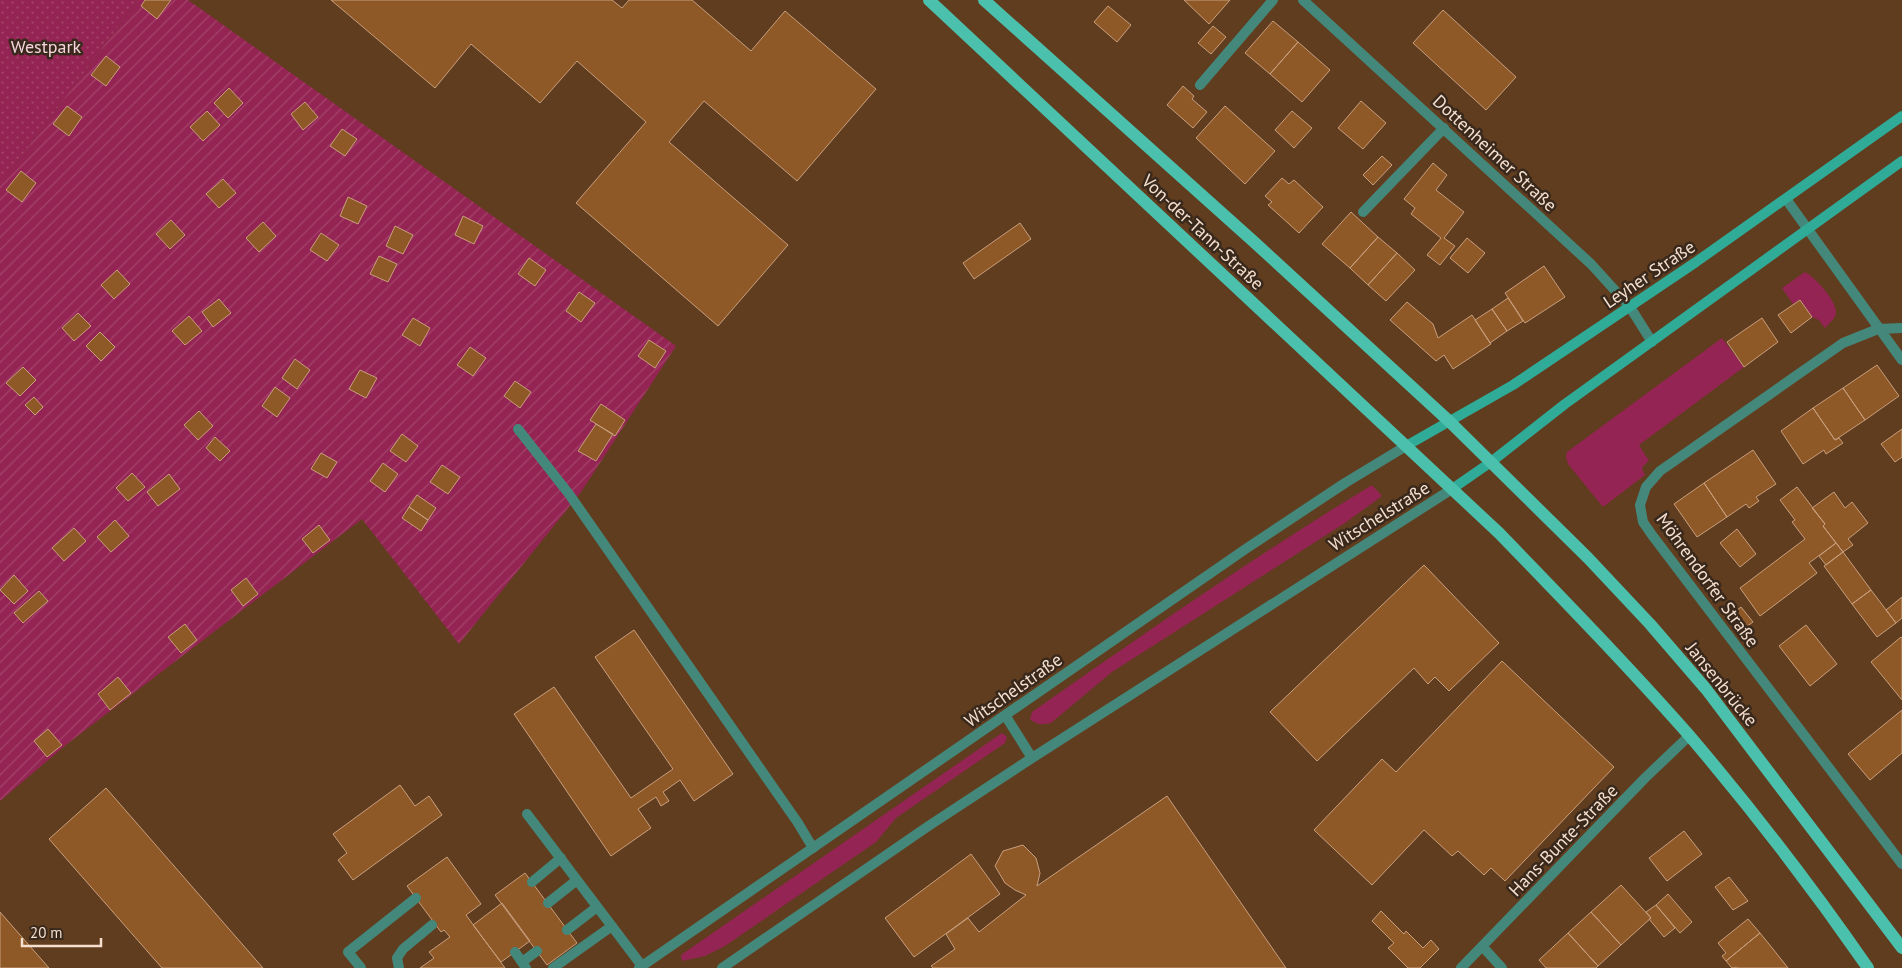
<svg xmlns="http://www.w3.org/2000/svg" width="1902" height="968" font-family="'PT Sans',sans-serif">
<defs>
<pattern id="park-dots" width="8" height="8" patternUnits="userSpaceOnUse" patternTransform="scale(1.25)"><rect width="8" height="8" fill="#942453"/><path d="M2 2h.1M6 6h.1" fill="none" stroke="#a4436b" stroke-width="1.8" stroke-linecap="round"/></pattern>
<pattern id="garden-furrows" width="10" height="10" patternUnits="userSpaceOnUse" patternTransform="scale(1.25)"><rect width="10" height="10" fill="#942453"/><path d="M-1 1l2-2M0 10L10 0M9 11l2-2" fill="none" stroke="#a4436b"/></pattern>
</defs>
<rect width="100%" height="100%" fill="#613d1f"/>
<path fill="#942453" d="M 1805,272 C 1815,277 1836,300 1836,312 C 1836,319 1829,323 1825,328 L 1819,320 L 1812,317 L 1800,300 L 1793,304 L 1782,288 Z
M 1722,338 L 1744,367 L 1639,445 L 1649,461 L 1644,465 L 1642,469 L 1645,475 L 1603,507 L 1568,464 L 1566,457 L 1567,452 Z
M 1372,485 L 1382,496 L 1345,523 L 1112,672 L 1051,723 C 1042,725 1037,725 1030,719 L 1032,712 C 1144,634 1255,556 1372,485 Z
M 1002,733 L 1007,737 L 1005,743 L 896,818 L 876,842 L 725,946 L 705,956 L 682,961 L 681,955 Z"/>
<path fill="url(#park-dots)" d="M 0,0 L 138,0 L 0,185 Z"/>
<path fill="url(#garden-furrows)" d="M 138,0 L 188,0 L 676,346 L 581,492 L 459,644 L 362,519 L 67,744 L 0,801 L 0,185 Z"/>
<path fill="#8f5827" stroke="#c89f7e" d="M 145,0 L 171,0 L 157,19 L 141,6 Z
M 331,0 L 612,0 L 622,8 L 629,0 L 692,0 L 751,51 L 785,11 L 876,89 L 797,181 L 704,101 L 669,142 L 788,245 L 718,326 L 576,203 L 646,122 L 577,61 L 540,103 L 471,44 L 435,88 Z
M 1184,0 L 1230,0 L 1209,24 Z
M 1108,6 L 1131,25 L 1117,42 L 1094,22 Z
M 1443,10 L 1516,77 L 1486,110 L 1413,43 Z
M 1273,21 L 1298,42 L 1270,74 L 1245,53 Z
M 1213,26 L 1226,37 L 1211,54 L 1198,43 Z
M 1298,42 L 1330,70 L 1302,102 L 1270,74 Z
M 106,56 L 120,67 L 106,86 L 91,75 Z
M 1183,86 L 1194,96 L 1192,99 L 1207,112 L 1193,128 L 1167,105 Z
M 229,88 L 243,103 L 228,118 L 214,103 Z
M 1361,101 L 1386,123 L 1363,149 L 1338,128 Z
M 305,102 L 318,117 L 303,130 L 291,114 Z
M 67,106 L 82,117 L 69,136 L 53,124 Z
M 1225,106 L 1275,151 L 1245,184 L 1196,138 Z
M 207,111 L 220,125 L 203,141 L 190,127 Z
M 1292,111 L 1312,128 L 1294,148 L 1275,130 Z
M 342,129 L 357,139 L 345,156 L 330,146 Z
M 1382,156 L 1392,165 L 1373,185 L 1363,175 Z
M 1433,163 L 1447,175 L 1436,190 L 1464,212 L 1444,238 L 1455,246 L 1440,265 L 1427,255 L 1441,238 L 1411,214 L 1415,208 L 1404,199 Z
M 21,171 L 36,183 L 22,202 L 6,190 Z
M 1282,178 L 1289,184 L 1294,180 L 1323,207 L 1299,233 L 1268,205 L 1272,202 L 1265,196 Z
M 223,179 L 236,193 L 219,208 L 206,194 Z
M 348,197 L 367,206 L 358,224 L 340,216 Z
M 1351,212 L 1378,237 L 1350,268 L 1322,244 Z
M 463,216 L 483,226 L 474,244 L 455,235 Z
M 171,220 L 185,235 L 170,249 L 156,234 Z
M 263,222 L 276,236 L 259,252 L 246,238 Z
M 1020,223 L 1031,239 L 974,279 L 963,263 Z
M 395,226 L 413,235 L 403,254 L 386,246 Z
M 321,233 L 339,245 L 327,261 L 310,250 Z
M 1378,237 L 1397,253 L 1368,285 L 1350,268 Z
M 1467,238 L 1485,253 L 1468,273 L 1450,258 Z
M 1397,253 L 1415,270 L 1386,301 L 1368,285 Z
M 379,256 L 397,264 L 388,282 L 370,274 Z
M 529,258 L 546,270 L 535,286 L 518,274 Z
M 1544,266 L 1565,297 L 1525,323 L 1505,293 Z
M 117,270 L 130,284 L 114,299 L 101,285 Z
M 579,292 L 595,303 L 581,322 L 566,311 Z
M 1508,298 L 1523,321 L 1507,331 L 1492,309 Z
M 219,299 L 231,313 L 213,327 L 202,312 Z
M 1800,300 L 1812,317 L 1791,333 L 1778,315 Z
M 1407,302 L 1433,324 L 1438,338 L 1472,315 L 1491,344 L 1453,369 L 1444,355 L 1436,361 L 1390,320 Z
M 1492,309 L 1507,331 L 1490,343 L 1475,320 Z
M 78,313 L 91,326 L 74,341 L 62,328 Z
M 189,316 L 202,331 L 185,345 L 172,331 Z
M 413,318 L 430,328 L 420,346 L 402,335 Z
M 1762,318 L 1778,342 L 1744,367 L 1727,342 Z
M 100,332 L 115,347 L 101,361 L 86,346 Z
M 649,340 L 666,351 L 655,368 L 638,356 Z
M 470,347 L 486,358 L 473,376 L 457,365 Z
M 295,359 L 310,370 L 297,389 L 282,378 Z
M 1877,365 L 1899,396 L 1865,420 L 1843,388 Z
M 23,367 L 36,380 L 20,396 L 6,383 Z
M 360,370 L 377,378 L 366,398 L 349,389 Z
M 515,381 L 531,392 L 520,408 L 504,396 Z
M 275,387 L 290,398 L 277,417 L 262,406 Z
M 1843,388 L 1865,420 L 1835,440 L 1813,408 Z
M 34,397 L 43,407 L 35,415 L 25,405 Z
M 601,404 L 625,420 L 615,436 L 590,420 Z
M 1813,408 L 1835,440 L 1839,438 L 1843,443 L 1826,454 L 1824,450 L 1803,464 L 1781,431 Z
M 199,411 L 213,426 L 198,440 L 184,425 Z
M 596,424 L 613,434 L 596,461 L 578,451 Z
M 1902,429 L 1902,457 L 1895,462 L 1881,444 Z
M 402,434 L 418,446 L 406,462 L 390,451 Z
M 215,437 L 230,451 L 220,461 L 206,448 Z
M 1753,450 L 1776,484 L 1756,497 L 1759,501 L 1749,508 L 1746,504 L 1727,517 L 1704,483 Z
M 321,453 L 337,462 L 327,478 L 311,469 Z
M 383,463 L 398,474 L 385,492 L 370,481 Z
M 442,465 L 460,477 L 448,494 L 430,482 Z
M 132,473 L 145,487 L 128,501 L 116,488 Z
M 169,474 L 180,489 L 158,506 L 147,492 Z
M 1704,483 L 1727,517 L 1697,537 L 1674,504 Z
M 1797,487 L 1825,524 L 1823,526 L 1836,543 L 1809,563 L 1817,573 L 1760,616 L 1740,588 L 1805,539 L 1792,522 L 1795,520 L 1780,500 Z
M 1834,492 L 1845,508 L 1852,502 L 1868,523 L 1848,539 L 1853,545 L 1843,552 L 1823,526 L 1825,524 L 1812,508 Z
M 417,495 L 436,508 L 428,520 L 409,507 Z
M 409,507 L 428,520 L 421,531 L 402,518 Z
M 115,520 L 129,536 L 111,552 L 97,537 Z
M 319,525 L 330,540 L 313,553 L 302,539 Z
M 74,528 L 86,541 L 64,561 L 52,548 Z
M 1737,529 L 1756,554 L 1740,567 L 1720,543 Z
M 1836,543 L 1843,552 L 1826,565 L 1819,556 Z
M 1843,552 L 1871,590 L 1852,604 L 1824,566 Z
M 1424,565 L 1499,643 L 1449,691 L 1435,677 L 1428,684 L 1414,668 L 1317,761 L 1270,712 Z
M 14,575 L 28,591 L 14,604 L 0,590 Z
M 246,578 L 258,594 L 243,606 L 231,590 Z
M 1871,590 L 1896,623 L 1877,637 L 1852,604 Z
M 39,591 L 48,601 L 23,623 L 14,613 Z
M 1902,597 L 1902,618 L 1896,623 L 1886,610 Z
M 1741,607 L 1753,622 L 1743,629 L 1732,614 Z
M 185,624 L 197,640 L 181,653 L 168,637 Z
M 1806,625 L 1837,664 L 1810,686 L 1779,646 Z
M 634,630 L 733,774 L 694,801 L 680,780 L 663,792 L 669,801 L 661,806 L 656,797 L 638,809 L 651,828 L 611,856 L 514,714 L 554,687 L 631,798 L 673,769 L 595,657 Z
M 1901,637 L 1902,638 L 1902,700 L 1871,662 Z
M 1502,661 L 1614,767 L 1505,881 L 1491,868 L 1484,875 L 1458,851 L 1452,856 L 1424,830 L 1372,885 L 1314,830 L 1382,759 L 1396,772 Z
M 118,677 L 131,693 L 110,710 L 98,694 Z
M 1902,710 L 1902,753 L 1870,780 L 1848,754 Z
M 48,729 L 62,745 L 47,757 L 34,741 Z
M 400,785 L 415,806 L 429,796 L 442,815 L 353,880 L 338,860 L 347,853 L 333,834 Z
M 106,788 L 263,968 L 162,968 L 49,839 Z
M 1167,796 L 1286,968 L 933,968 L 931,966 L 955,949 L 946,934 L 968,918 L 979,932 L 1026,895 L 1015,890 L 1005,883 L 995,866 L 1003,851 L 1023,845 L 1036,858 L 1040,873 L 1037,886 Z
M 1684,831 L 1702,854 L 1667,881 L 1649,858 Z
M 971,854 L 1000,894 L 914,957 L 885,918 Z
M 447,857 L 481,904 L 466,915 L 505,968 L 420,968 L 434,958 L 429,952 L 450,937 L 444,930 L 441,932 L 407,886 Z
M 525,873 L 577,943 L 547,965 L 495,895 Z
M 1729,877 L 1748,901 L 1733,910 L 1715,887 Z
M 1621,885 L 1651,918 L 1621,945 L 1591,912 Z
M 1668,894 L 1692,922 L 1680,933 L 1656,905 Z
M 502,903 L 530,941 L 501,962 L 473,925 Z
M 1656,905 L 1675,928 L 1664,937 L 1649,919 L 1651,918 L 1646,912 Z
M 1381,911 L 1404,934 L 1406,931 L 1423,948 L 1431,940 L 1439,949 L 1420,968 L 1408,968 L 1388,948 L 1394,943 L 1372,921 Z
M 0,912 L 49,968 L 0,968 Z
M 1591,912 L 1621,945 L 1598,966 L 1568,933 Z
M 1748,919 L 1760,933 L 1726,961 L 1722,956 L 1726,953 L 1718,943 Z
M 1568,933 L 1598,966 L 1596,968 L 1546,968 L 1539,960 Z
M 1760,933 L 1773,949 L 1788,968 L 1738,968 L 1737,967 L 1732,968 L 1726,961 Z"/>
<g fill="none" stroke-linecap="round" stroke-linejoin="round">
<path stroke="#44887b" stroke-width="10" d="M 1200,85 L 1273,0
M 1363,212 L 1444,128
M 518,429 L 569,494 L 798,823 L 813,848
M 527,814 L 642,966
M 532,882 L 561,858
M 548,903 L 577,880
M 567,930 L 597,907
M 515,952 L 526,968
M 522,962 L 537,951
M 361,968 L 348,952 L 416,898
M 399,968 L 397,958 L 403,949 L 432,925
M 553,968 L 612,926"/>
<path stroke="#44887b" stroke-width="10" d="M 1303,0 L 1591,264 L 1630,307 L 1652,342
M 1786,199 L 1902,360
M 1902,328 L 1878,329 L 1843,343 L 1660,471 L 1646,487 L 1640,505 L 1643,522 L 1652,535 L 1902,864
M 1483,947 L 1502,968
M 1461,968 L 1645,778 L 1689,736"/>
<path stroke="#44887b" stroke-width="10" d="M 1005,715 L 1032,758
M 639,968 L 1247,548 L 1345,483 L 1406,446
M 722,968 L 927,827 L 1032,758 L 1452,489"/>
<path stroke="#2fab98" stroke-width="10" d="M 1406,446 L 1513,385 L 1696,262 L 1902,116
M 1452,489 L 1491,462 L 1565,404 L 1902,161"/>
<path stroke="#4bc1ad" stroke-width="12" d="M 929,0 L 1499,533 C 1563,599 1627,665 1688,734 C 1752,809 1812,887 1868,968
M 984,0 L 1253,241 L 1450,422 L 1588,558 L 1650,624 L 1706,689 L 1902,948"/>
</g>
<g text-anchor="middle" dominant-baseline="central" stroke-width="5" stroke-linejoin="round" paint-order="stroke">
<g font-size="18" fill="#f6d5de" stroke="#39291c">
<text x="46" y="46">Westpark</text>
</g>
<g font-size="18" fill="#f5dfce" stroke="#39291c">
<text transform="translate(1495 153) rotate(43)">Dottenheimer Straße</text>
<text transform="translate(1203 232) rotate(43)">Von-der-Tann-Straße</text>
<text transform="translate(1649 274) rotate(-34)">Leyher Straße</text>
<text transform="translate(1379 516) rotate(-32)">Witschelstraße</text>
<text transform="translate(1708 580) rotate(54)">Möhrendorfer Straße</text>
<text transform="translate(1722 684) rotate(51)">Jansenbrücke</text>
<text transform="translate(1013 690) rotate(-35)">Witschelstraße</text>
<text transform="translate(1563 840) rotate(-46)">Hans-Bunte-Straße</text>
</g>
</g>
<path d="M22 938v8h79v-8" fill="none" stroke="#f5dfce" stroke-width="2.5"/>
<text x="30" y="938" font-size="15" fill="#f5dfce" stroke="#39291c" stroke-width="4" paint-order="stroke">20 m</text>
</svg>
